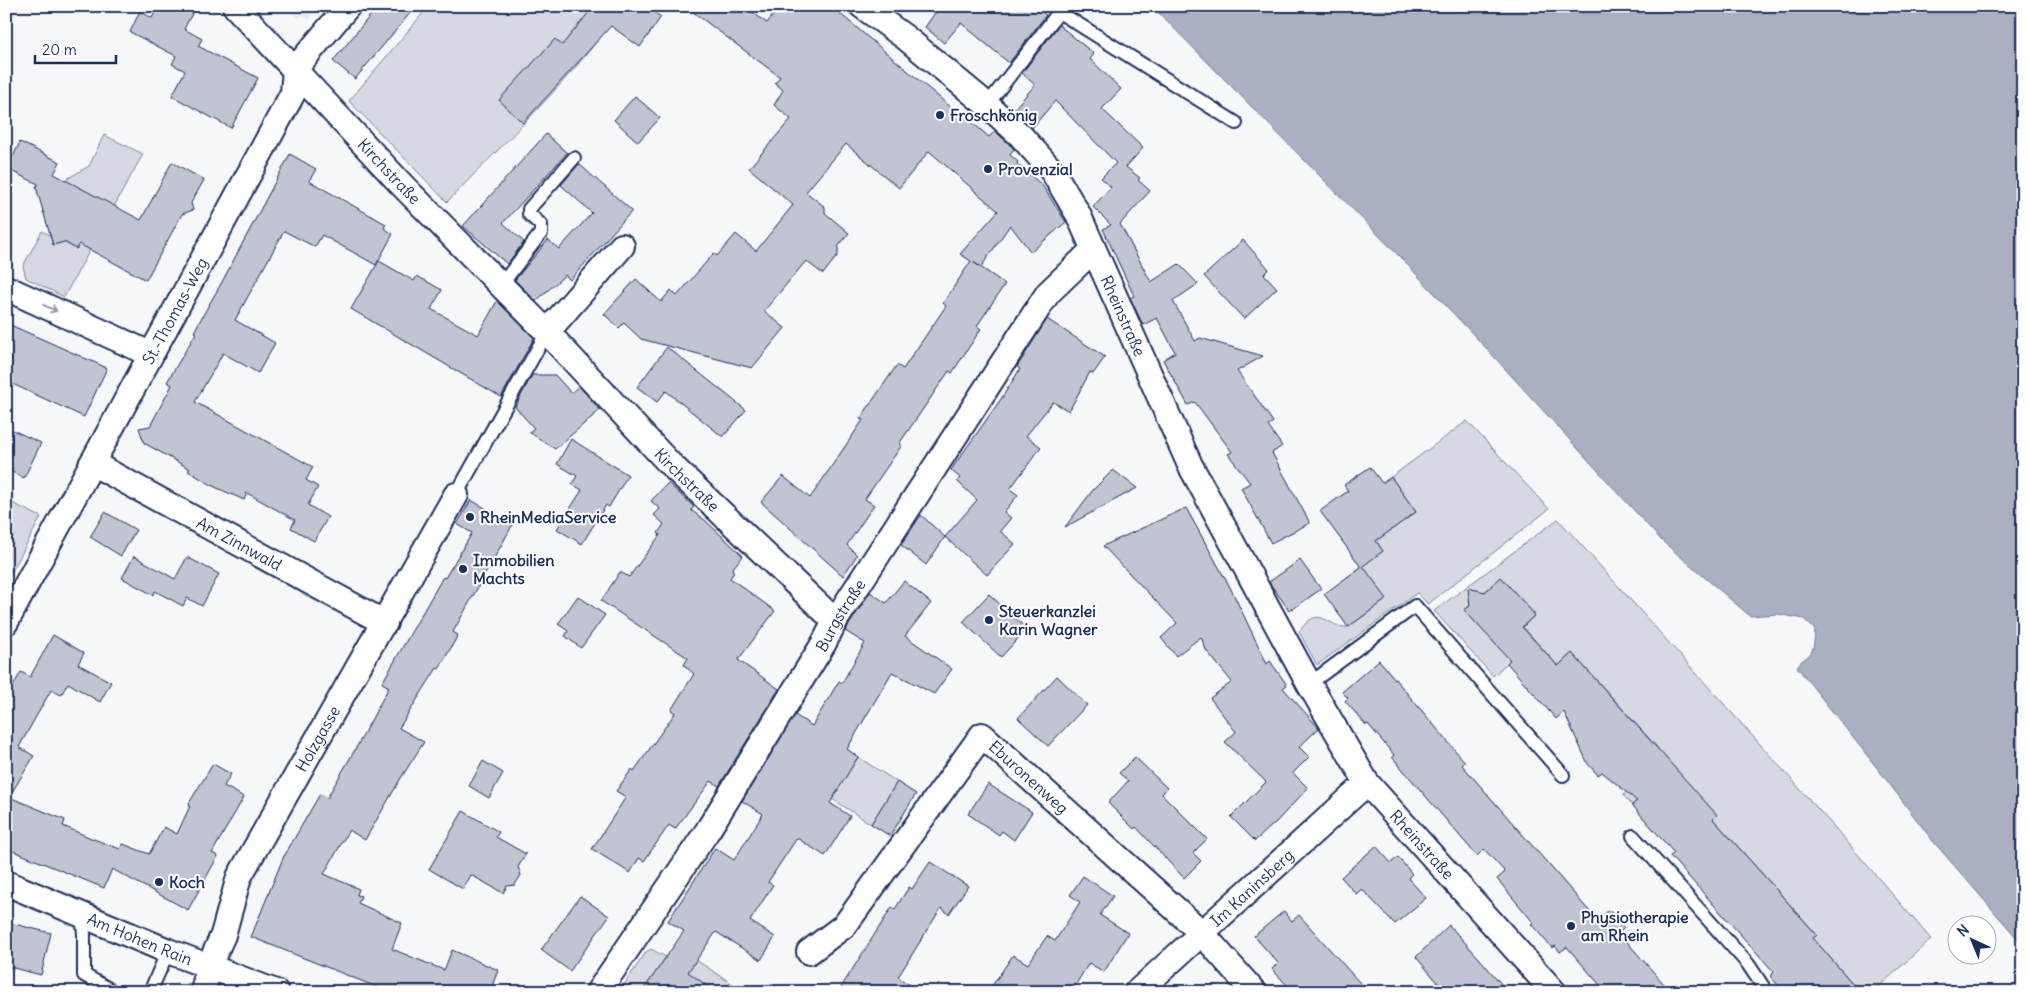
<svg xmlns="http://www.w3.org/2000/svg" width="2029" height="998" font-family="Delius,sans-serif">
<rect width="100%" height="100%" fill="#f6f7f9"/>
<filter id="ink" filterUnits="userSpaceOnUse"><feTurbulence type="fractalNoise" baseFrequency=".02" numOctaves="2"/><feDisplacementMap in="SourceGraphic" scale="10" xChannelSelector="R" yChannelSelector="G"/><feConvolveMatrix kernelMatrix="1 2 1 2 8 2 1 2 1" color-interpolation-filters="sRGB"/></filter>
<g filter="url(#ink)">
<path fill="#e6e8ee" d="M 287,6 L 319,6 L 309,19 L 303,15 L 298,18 Z"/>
<path fill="#d6d9e2" stroke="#7884a0" d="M 429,6 L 623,6 C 575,76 506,141 447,202 L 349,101 Z
M 104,135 L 143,154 L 64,297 L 26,278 L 23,266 L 42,231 L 50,235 L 52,242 L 57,244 L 63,242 L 77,249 L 81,239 L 65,180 L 89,166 Z
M 1467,421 L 1549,509 L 1428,604 L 1417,593 L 1317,665 L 1299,632 C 1320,601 1327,629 1348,627 L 1387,599 L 1353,586 L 1347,577 L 1383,551 L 1376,541 L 1416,512 L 1391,477 Z
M 6,500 L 41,517 L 8,579 L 6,578 Z
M 1558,519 L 1835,828 L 1931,939 L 1873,992 L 1848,992 L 1854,985 L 1812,939 L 1817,935 L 1713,819 L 1717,815 L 1644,794 L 1632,805 L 1623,795 L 1664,759 L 1656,746 L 1572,653 L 1558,666 L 1523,627 L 1535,615 L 1501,578 L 1482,594 L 1469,596 L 1473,603 L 1465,610 L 1499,648 L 1517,654 L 1493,676 L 1434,611 Z
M 858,757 L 897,782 L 871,824 L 832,799 Z
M 651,949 L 666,957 L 642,992 L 619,992 L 646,952 Z
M 696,960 L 745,992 L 705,992 L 688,972 Z"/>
<path fill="#a9b0c1" stroke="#707c99" d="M 1152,6 L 2023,6 L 2023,945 L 1932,840 L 1885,778 L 1797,667 C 1802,659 1804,660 1809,655 C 1815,649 1814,638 1815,630 L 1804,619 L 1778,614 L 1750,616 L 1662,541 L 1486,348 L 1400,257 Z"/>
<path fill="#c0c4d3" stroke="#1b2f5e" d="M 158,6 L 196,6 L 184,29 L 202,39 L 198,46 L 258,78 L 231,128 L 172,96 L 185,71 L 172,64 L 176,56 L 130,32 L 140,11 L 152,18 Z
M 378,6 L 416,6 L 355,79 L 333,61 Z
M 583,6 L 645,6 L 661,17 L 640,47 L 611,26 L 523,123 L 499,100 L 555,39 L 562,45 L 590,11 Z
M 685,6 L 744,6 L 767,23 L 780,6 L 831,6 L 959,114 L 959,111 L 989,137 L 995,131 L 1011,146 L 1014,149 L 1010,155 L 1018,162 L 1017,164 L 1042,185 L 1066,222 L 1031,252 L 1010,225 L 981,267 L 973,262 L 1005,284 L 977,326 L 981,329 L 952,373 L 949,371 L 899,444 L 902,445 L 865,499 L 874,505 L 847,545 L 857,555 L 843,576 L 761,502 L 783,476 L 810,498 L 863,420 L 860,419 L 897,365 L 903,369 L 946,306 L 943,303 L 971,261 L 960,254 L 998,211 L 929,151 L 899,188 L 846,144 L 806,192 L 825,207 L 825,213 L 849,233 L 838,247 L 838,255 L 823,274 L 806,261 L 764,311 L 785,328 L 752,368 L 641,339 L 624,323 L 619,328 L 604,314 L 636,279 L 661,302 L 671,290 L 677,296 L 714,253 L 717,256 L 736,234 L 756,251 L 793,205 L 749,168 L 791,119 L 774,105 L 783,90 L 775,83 L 780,77 Z
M 940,6 L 1036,6 L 1046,15 L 1009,63 L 961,23 L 944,43 L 925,27 Z
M 1059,25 L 1094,54 L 1090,59 L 1121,89 L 1102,109 L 1143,148 L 1126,167 L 1140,178 L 1138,180 L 1150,191 L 1120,224 L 1151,282 L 1179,264 L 1198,284 L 1173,301 L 1195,341 L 1200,338 L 1263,356 L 1237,371 L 1273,422 L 1268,426 L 1282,446 L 1272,453 L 1310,523 L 1271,543 L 1241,488 L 1250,483 L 1228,454 L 1232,452 L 1195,402 L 1188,405 L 1163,360 L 1175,352 L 1157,318 L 1143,325 L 1130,298 L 1134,296 L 1103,229 L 1111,225 L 1093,207 L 1111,187 L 1101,178 L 1116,163 L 1055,101 L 1032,128 L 1013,110 L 1035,85 L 1022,73 Z
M 635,96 L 660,118 L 638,142 L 614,120 Z
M 546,134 L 567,153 L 503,223 L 524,242 L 507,264 L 463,226 Z
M 20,142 L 60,162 L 54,174 L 141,220 L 172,162 L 204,180 L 191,203 L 193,210 L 182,214 L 146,280 L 79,244 L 76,249 L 64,242 L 53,245 L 36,187 L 38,184 L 7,169 Z
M 290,154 L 316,169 L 309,181 L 386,224 L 384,228 L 393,234 L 376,265 L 322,235 L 315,247 L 284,231 L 235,320 L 275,343 L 258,373 L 223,353 L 195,402 L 313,467 L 306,480 L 318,487 L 308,505 L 328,517 L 314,541 L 291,528 L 295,520 L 247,493 L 244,500 L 215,487 L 188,471 L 190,469 L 144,443 L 139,428 L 150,426 L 172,385 L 167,382 L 196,333 L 194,332 L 202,317 L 222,282 Z
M 579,164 L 632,211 L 570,280 L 565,275 L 536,301 L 515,280 L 548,240 L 559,249 L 592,213 L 561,185 Z
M 1243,240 L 1269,269 L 1264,274 L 1277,288 L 1244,319 L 1204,276 Z
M 379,261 L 414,281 L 417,276 L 442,290 L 431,309 L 478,335 L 497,301 L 534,338 L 501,397 L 351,309 Z
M 1047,319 L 1105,357 L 1093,374 L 1090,372 L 1069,411 L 1053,402 L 1026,436 L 1041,447 L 1010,489 L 1018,495 L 1004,512 L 1011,518 L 1000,531 L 1015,544 L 987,575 L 945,537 L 977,500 L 957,481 L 960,478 L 951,470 L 1001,399 L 1020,369 L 1017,367 Z
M 6,323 L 107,368 L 84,417 L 6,381 Z
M 667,347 L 746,410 L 723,437 L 666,391 L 657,402 L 637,387 Z
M 532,375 L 555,375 L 571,393 L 579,386 L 600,410 L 555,449 L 529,432 L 534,428 L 515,407 Z
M 6,427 L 41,443 L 24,478 L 6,469 Z
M 571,439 L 628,475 L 609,507 L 606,505 L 582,544 L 557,529 L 582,490 L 572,484 L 577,476 L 557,464 Z
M 1370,467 L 1382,483 L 1391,477 L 1416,512 L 1376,541 L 1383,551 L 1363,566 L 1387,599 L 1348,627 L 1324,594 L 1361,567 L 1320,511 L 1348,491 L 1344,485 Z
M 1113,470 L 1137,488 L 1065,527 L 1093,490 Z
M 668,483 L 694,507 L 691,510 L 706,521 L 743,556 L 732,569 L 734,572 L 730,578 L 775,611 L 738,660 L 779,689 L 719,786 L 711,781 L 675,829 L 669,825 L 644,861 L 639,858 L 630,873 L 592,849 L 626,797 L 616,791 L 632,769 L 634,771 L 675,713 L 671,710 L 694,674 L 684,665 L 688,658 L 601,601 L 620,572 L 629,577 L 660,535 L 658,533 L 664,524 L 654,515 L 660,509 L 651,501 Z
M 471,500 L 513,524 L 453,632 L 458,635 L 439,669 L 437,668 L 399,728 L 424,742 L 401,778 L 365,840 L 349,830 L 324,874 L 359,889 L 357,895 L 361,896 L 358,903 L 402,923 L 392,949 L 444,970 L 452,950 L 498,970 L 491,989 L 496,991 L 389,992 L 251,937 L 283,858 L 320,794 L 327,798 L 360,741 L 389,687 L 382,683 L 443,577 L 445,578 L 472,533 L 457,524 Z
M 1186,508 L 1231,589 L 1267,664 L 1270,661 L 1287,685 L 1283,688 L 1319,728 L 1299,747 L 1309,757 L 1293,773 L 1308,788 L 1276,822 L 1255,841 L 1231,817 L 1266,782 L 1225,742 L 1236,732 L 1210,698 L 1232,682 L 1206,650 L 1201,637 L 1176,656 L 1161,638 L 1177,623 L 1103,546 Z
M 105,512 L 136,530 L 121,556 L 90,537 Z
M 921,515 L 945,537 L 926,565 L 901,545 Z
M 134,556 L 175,579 L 187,557 L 219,574 L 202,606 L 187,598 L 183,606 L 155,591 L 153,595 L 122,578 Z
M 1300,560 L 1321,589 L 1293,609 L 1292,608 L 1289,610 L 1269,582 Z
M 1501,577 L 1535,615 L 1522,627 L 1558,666 L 1572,653 L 1717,815 L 1713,819 L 1817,935 L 1813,938 L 1860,992 L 1784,992 L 1770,976 L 1774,972 L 1670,856 L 1674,853 L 1632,805 L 1637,801 L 1602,772 L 1598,775 L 1588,764 L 1564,712 L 1556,719 L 1507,663 L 1510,660 L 1464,610 L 1470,606 L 1468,588 L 1485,592 Z
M 904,581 L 931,603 L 905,636 L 952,669 L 934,694 L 892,672 L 847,749 L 858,757 L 830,803 L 850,816 L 825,856 L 797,838 L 768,882 L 773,885 L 750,921 L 775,937 L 761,960 L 716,932 L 688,972 L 716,992 L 642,992 L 684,931 L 668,921 L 715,848 L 734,860 L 763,814 L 742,801 L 795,715 L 812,726 L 839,681 L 842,683 L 865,643 L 845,631 L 847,628 L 870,592 L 886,603 Z
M 989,594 L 1027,629 L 1001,657 L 963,622 Z
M 578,596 L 605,615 L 581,648 L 565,636 L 568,631 L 558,624 Z
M 53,635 L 84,653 L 78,664 L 111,682 L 100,702 L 68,683 L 61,695 L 51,690 L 19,747 L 34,756 L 9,797 L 65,820 L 63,826 L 91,838 L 120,849 L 123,844 L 149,854 L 164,827 L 177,834 L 190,806 L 189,803 L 213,764 L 231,774 L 224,786 L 244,797 L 212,853 L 218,856 L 188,910 L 112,869 L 104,888 L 6,848 L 6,698 L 21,672 L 30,677 Z
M 1379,660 L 1465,762 L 1462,765 L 1597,920 L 1609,910 L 1624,928 L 1619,933 L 1671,992 L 1606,992 L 1567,947 L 1560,952 L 1555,946 L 1552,948 L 1531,924 L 1533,922 L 1497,879 L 1505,872 L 1484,849 L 1477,856 L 1392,757 L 1394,755 L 1368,724 L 1366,725 L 1345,701 L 1348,698 L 1342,692 Z
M 1057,676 L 1087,705 L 1048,746 L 1018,718 Z
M 1135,757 L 1167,788 L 1162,794 L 1207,839 L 1193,853 L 1201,861 L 1184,878 L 1136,827 L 1134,829 L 1108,803 L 1128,781 L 1119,773 Z
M 483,761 L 503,773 L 489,798 L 469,786 Z
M 897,782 L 916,794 L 890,836 L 871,824 Z
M 988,784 L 1032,812 L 1014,840 L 1002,831 L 999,835 L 968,814 Z
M 463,811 L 499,832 L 496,837 L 526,854 L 518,867 L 521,875 L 515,885 L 507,886 L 503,893 L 471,875 L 463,889 L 429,869 Z
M 1376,846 L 1391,863 L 1398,857 L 1412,874 L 1408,878 L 1426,898 L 1395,924 L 1362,889 L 1356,894 L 1341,877 Z
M 930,862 L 968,886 L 949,914 L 941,908 L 898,977 L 920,992 L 838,992 L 892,907 L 895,909 L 909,887 L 912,889 Z
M 1083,876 L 1113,896 L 1100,915 L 1128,933 L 1104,972 L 1089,963 L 1071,992 L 988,992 L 1013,955 L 1028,964 L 1047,936 L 1055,941 L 1080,902 L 1070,895 Z
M 580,896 L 609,916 L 570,971 L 541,950 Z
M 1284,911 L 1292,921 L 1299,915 L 1368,992 L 1293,992 L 1272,969 L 1278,963 L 1254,936 Z
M 10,923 L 51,933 L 41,975 L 6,966 L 6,934 Z
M 1449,925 L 1479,958 L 1508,992 L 1446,992 L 1416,957 Z"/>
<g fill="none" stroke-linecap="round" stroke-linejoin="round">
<defs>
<path id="lane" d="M 987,105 L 1059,12 L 1236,123
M 501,285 L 541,233 L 541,225 L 529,214 L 529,209 L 574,158
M 456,495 L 547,332
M 1309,684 L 1415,606 L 1563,775
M 1633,836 L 1748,964 L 1764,988 L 1760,992
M 82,915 L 84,934 L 84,975 L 114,992
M 150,992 L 168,951"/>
<g id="street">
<path id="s1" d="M 235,6 L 402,185 L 547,332 L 669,463 L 835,621"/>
<path id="s2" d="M 862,6 L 906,38 L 987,105 L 1021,136 L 1053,172 L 1078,214 L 1190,465 L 1309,684 L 1367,783 L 1554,992"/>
<path d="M 6,288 L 150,354"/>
<path d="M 547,332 L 622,246"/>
<path id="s3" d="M 92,463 L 385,623"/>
<path id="s4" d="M 6,622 L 293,93 L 295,69 L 348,6"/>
<path id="s5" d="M 6,883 L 168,951 L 276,992"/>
<path id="s6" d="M 809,952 L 845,925 L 982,735 L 1201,932 L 1254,992"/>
<path id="s7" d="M 203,992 L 209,966 L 223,935 L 239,877 L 456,495"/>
<path id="s8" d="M 598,992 L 708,830 L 824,643 L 835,621 L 1048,293 L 1093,250"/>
<path id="s9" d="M 1137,992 L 1367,783"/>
</g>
</defs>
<use href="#lane" stroke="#1b2f5e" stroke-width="16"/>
<use href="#street" stroke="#1b2f5e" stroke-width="28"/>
<use href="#lane" stroke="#fff" stroke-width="12"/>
<use href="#street" stroke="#fff" stroke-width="24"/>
</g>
<defs><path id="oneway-shaft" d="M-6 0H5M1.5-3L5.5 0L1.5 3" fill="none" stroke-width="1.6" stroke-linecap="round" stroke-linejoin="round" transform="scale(1.25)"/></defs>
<use stroke="#8d97ae" href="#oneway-shaft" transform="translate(50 308) rotate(25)"/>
</g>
<g fill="#1b2f5e" stroke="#fff" stroke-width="2">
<circle cx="940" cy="115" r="5"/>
<circle cx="988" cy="169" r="5"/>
<circle cx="470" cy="517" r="5"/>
<circle cx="463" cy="569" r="5"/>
<circle cx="989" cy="620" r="5"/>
<circle cx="159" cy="882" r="5"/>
<circle cx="1571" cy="926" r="5"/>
</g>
<g text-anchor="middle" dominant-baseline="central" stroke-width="4" stroke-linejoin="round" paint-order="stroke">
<g font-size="16" font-weight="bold" fill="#1b2f5e" stroke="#fff" text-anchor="start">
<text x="950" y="115">Froschkönig</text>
<text x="998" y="169">Provenzial</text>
<text x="480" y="517">RheinMediaService</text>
<text x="473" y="560">Immobilien<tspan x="473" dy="18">Machts</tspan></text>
<text x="999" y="611">Steuerkanzlei<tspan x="999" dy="18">Karin Wagner</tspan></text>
<text x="169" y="882">Koch</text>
<text x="1581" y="917">Physiotherapie<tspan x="1581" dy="18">am Rhein</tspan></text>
</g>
<g font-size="16" fill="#1b2f5e" stroke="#fff">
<text stroke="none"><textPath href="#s1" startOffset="226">Kirchstraße</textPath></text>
<text stroke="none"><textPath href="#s4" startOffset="354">St.-Thomas-Weg</textPath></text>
<text stroke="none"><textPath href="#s2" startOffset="414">Rheinstraße</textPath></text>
<text stroke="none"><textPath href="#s1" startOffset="655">Kirchstraße</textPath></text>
<text stroke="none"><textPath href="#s3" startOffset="168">Am Zinnwald</textPath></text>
<text stroke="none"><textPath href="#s8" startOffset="448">Burgstraße</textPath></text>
<text stroke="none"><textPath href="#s7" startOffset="280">Holzgasse</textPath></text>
<text stroke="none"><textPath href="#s6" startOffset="342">Eburonenweg</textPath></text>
<text stroke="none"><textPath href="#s2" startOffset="1024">Rheinstraße</textPath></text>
<text stroke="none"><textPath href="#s9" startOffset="155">Im Kaninsberg</textPath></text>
<text stroke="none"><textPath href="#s5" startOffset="145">Am Hohen Rain</textPath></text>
</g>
</g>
<rect width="2029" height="998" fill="none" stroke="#fff" stroke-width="25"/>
<rect x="12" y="12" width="2004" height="973" fill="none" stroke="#1b2f5e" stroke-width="2" filter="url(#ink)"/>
<g transform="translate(1972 940) rotate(316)"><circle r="24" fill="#ffffff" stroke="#a4acbf"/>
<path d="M0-4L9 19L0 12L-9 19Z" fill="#1b2f5e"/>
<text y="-8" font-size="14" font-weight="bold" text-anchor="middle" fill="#1b2f5e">N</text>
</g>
<path d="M35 55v8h81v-8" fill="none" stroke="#1b2f5e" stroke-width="2.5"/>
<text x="42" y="55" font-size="15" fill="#1b2f5e" stroke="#ffffff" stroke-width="4" paint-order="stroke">20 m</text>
</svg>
